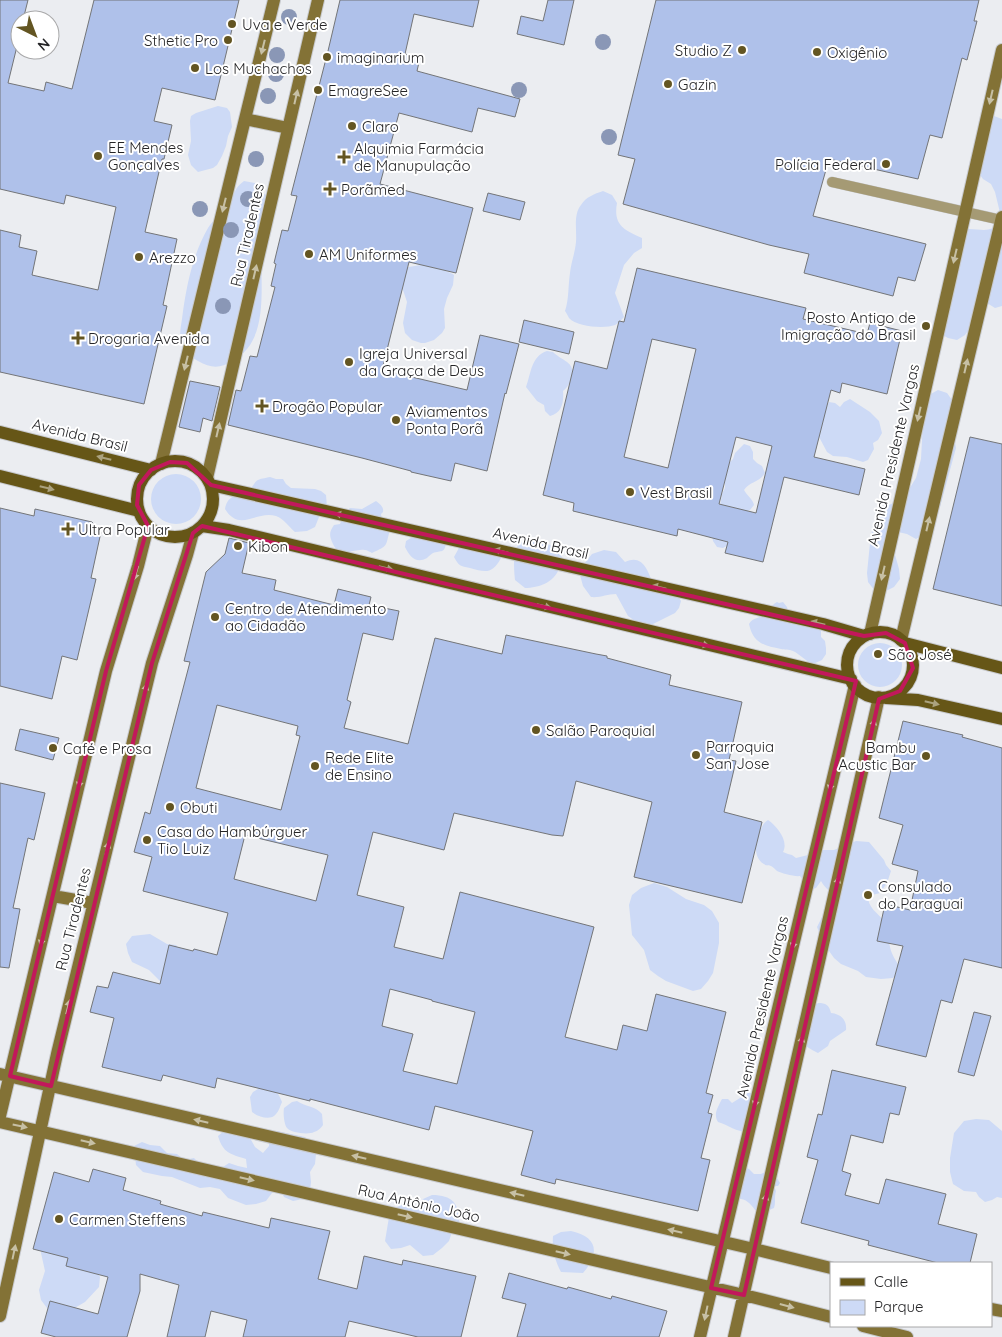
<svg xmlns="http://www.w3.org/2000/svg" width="1002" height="1337" font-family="Quicksand,sans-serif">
<rect width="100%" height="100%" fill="#ebedf1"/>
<path fill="#cddaf6" d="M 218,106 L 227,108 L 230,112 L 232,127 L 228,136 L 226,146 L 222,156 L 217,165 L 213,168 L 198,172 L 191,165 L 188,155 L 191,141 L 190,121 L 191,116 L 196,113 Z
M 994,116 L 1002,119 L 1002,306 L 995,308 L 987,303 L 971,327 L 965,335 L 957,340 L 948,338 L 939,333 L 965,229 C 982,228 988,235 1002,221 L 995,192 L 991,184 L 983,179 L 977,171 L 987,124 Z
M 244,181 L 260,184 L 263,192 L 271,202 C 268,214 265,226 263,239 C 257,278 274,337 233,361 C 219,369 211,368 198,361 C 190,357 183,350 181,341 C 179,334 181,326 182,319 C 186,288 192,256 208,228 C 213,220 222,214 228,206 C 235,196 232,190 244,181 Z
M 603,191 L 612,195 L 617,203 C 613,225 624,230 642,238 L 642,248 L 634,253 L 624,265 L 615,293 L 624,317 C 621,320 619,323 615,325 C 605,329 577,327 569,318 C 568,316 567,314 565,311 C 569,299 568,286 570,273 C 571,263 575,253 576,242 C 577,230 573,215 581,205 C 586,197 594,194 603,191 Z
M 421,265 C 428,266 450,271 454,275 L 453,285 L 447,298 L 444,309 L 445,328 L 442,333 L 434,340 L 425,343 L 421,343 L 412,340 L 405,333 L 403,323 L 407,302 L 396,269 Z
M 547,351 L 553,352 C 558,357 562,358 567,362 C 577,369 572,384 563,391 C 564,402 562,413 550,416 L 545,411 L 544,405 L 537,401 L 526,387 C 531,374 531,356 547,351 Z
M 938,390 L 947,393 L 952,400 L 951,418 L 956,448 L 940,507 L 925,534 L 916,539 L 907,534 L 898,532 L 894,551 L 899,569 L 900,579 L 894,587 L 878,595 L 868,582 L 867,573 L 870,543 L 873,525 L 877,516 L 882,509 L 891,504 L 900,501 L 906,494 L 916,478 L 921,459 L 923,421 L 929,395 Z
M 850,399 L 870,412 L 879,421 L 882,433 L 878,440 L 873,443 L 874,449 L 868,460 L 863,462 L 847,457 L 833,456 L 827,452 L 818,435 L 826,408 L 829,402 L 835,403 L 840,407 L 844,402 Z
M 744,444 L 750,446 L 753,452 L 753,459 L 757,463 L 762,466 L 765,473 C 759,483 750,481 744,490 C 747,496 753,499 754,505 L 750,510 L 744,512 L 728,539 L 728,545 L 723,548 L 717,547 L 713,541 L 712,535 L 720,506 L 722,494 L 725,488 L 725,476 L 728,464 L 733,459 L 735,453 Z
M151 499a25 25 0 1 1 50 0a25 25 0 1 1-50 0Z
M 270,477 L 276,479 L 283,479 L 286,484 L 291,488 L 315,489 L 321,491 L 326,495 L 327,507 L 319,517 L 315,527 L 307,531 L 295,532 C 289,527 284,519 276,516 C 256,510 240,533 225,509 C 228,493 240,496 250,489 C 253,487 254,482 258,480 C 262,478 267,478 270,477 Z
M 376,501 C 380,504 384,507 383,512 L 381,514 L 382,520 L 390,530 C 385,547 389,545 372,553 C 370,552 367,550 365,550 C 353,548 340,560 333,544 C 329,536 329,532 334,525 L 340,524 L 345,512 L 350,508 L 362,509 Z
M 417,536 L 426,538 L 427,541 L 431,540 L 446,542 C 445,554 441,550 433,553 C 431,554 429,556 427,558 C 416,564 410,557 405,547 L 406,541 L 411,538 Z
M 531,538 C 547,542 552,544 562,557 C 561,560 561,565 559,569 C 554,582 539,588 525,588 L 515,580 C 514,570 512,550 520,543 C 523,541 528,539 531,538 Z
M 460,546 L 500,551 L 501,558 C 492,575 485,572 470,568 C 460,566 459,566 454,557 Z
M 604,550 L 616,552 L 625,562 C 642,554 647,569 652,581 L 675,590 L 681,601 L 679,608 L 675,613 L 651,625 L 638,623 L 628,616 L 616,594 C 607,594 600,598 591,597 L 583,586 L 580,575 L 584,564 L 592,554 Z
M 777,602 L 779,603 L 783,602 L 787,607 L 788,612 L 811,618 L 821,631 L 821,637 L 825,641 L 826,648 L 826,654 L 822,660 L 813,664 C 805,661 800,654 793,651 C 789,649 784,650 781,649 C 764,646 753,643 749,624 C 753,617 758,619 764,615 C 769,611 770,606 777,602 Z
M858 665a22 22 0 1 1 44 0a22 22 0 1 1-44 0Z
M 768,820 C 777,826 789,841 783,852 L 788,854 L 792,855 L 796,858 L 808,855 L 821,850 L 834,850 L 856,841 L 869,842 L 884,860 L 886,865 L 891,871 L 887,883 L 880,893 L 868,896 C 868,908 877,912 884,921 C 890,929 888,939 890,947 C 892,956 896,960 900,968 L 897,974 L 893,978 L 881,979 L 866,977 L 858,971 L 841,964 L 834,958 L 827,948 L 818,938 L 819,932 L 817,927 L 822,917 L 831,908 L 833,895 C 829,890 824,887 821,881 L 816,888 L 810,890 L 800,876 C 795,877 781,873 777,871 C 776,870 773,867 771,866 C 767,864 768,867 764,864 C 753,858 755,841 759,832 C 762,827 763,823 768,820 Z
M 654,883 L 667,887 L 686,899 L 704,905 L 712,911 L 719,923 L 719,943 L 713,973 L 708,981 L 701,989 L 693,991 L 666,981 L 658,976 L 650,970 L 644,950 L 632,935 L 629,905 L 632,895 L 641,888 Z
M 150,934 L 167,944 L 176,945 L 182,952 L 163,984 L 149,970 L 132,962 L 128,953 L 126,944 L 132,936 Z
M 818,1003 C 826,1003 829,1005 831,1013 C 841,1014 847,1020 846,1030 L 830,1041 L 828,1046 L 818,1053 C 785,1038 793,1021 818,1003 Z
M 261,1087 C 273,1087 278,1091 282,1102 C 280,1106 279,1111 276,1114 C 271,1121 258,1117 252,1112 L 250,1097 L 253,1092 Z
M 748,1093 L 751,1093 L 755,1098 L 747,1132 C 737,1132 728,1125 718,1122 C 713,1114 718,1107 722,1099 L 728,1099 L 732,1103 Z
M 297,1101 C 306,1107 316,1106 322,1114 L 323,1125 C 321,1128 318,1131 314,1132 C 309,1135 291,1133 287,1128 C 284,1124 283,1113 284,1108 L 292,1102 Z
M 976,1119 L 989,1120 L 1002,1131 L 1002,1198 L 997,1197 L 992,1200 L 985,1202 L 979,1197 L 976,1192 L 964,1191 L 953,1184 L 950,1172 L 950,1158 L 954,1133 L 964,1121 Z
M 225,1130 L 250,1138 L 255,1147 L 263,1153 L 269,1146 L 269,1136 L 277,1131 L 305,1137 L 312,1145 L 316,1154 L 315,1164 L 310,1172 L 311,1182 L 310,1191 L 303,1199 L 293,1201 L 284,1197 L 279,1187 L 272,1193 L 266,1201 L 256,1204 L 246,1205 L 228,1198 L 220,1189 L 210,1187 L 200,1188 L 172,1177 L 162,1176 L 143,1172 L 136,1165 L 134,1146 L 142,1142 L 150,1145 L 160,1146 L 167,1153 L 177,1154 L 184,1160 L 194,1158 L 201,1165 L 214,1173 L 229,1163 L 238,1166 L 247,1168 L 246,1159 C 230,1154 223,1153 218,1136 Z
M 744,1167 L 749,1169 L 754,1174 L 761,1174 L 767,1171 L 777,1178 L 780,1183 L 778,1186 L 774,1186 L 776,1191 C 774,1197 776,1202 774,1208 L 767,1211 L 755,1210 C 750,1203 745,1198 736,1199 L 728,1188 L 731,1182 L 731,1175 Z
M 432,1195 C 454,1195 460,1205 459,1226 L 452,1232 L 449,1241 L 442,1248 L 433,1255 L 423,1256 L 410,1245 L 401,1248 L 391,1249 L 385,1241 L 390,1211 C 399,1205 405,1203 416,1205 L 423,1199 Z
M 571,1231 C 598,1237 600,1253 583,1273 L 561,1272 C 555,1260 552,1250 553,1236 L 561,1232 Z
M 42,1243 L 91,1259 L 100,1277 L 99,1287 L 85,1302 L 66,1313 L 56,1313 L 47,1308 L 41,1300 L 39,1290 L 45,1271 L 41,1253 Z"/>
<path fill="#afc1ea" stroke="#737578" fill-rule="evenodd" d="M 0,0 L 28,0 L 23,20 L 20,20 L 20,34 L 8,83 L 44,91 L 46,82 L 72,89 L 94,0 L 239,0 L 215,100 L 162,88 L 154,121 L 172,125 L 164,159 L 162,159 L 145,232 L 177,239 L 163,305 L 167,306 L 144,404 L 0,372 L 0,230 L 21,235 L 19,247 L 37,251 L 32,275 L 98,290 L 116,207 L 66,195 L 64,204 L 0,189 Z
M 340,0 L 479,0 L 473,27 L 414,14 L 405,54 L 420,58 L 417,71 L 520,99 L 515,117 L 478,108 L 472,132 L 399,113 L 380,184 L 473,208 L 456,273 L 409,262 L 382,370 L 467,390 L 480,335 L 519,344 L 506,394 L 505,393 L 487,471 L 455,463 L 451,481 L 411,472 L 411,471 L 362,458 L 228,425 L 236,390 L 241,391 L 250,356 L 257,357 L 275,287 L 271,286 L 276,264 L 274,263 L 282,230 L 288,231 L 297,196 L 291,195 L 328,51 Z
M 548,0 L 574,0 L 564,45 L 517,34 L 521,16 L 543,21 Z
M 656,0 L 979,0 L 974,21 L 977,21 L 967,60 L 962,58 L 942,138 L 930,135 L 918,179 L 829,159 L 813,216 L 926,244 L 915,281 L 898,277 L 893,296 L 804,273 L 809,254 L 769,245 L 623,204 L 635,159 L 618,155 Z
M 488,193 L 525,202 L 520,220 L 483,211 Z
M 637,268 L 806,308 L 803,319 L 867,334 L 870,323 L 902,331 L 887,394 L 842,383 L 840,393 L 831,390 L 814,457 L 865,469 L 859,495 L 784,477 L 763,562 L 725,553 L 728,542 L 678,529 L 677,536 L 573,511 L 574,503 L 543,495 L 575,361 L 607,369 L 619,321 L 624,322 ZM 652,339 L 696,349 L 668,468 L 624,457 ZM 736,437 L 772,446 L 756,513 L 719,504 Z
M 524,320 L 574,332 L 569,354 L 519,342 Z
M 190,381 L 220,387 L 212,421 L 203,418 L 200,432 L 179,427 Z
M 970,437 L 1002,444 L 1002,606 L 933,589 Z
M 0,508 L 34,516 L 35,509 L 92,522 L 101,532 L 91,578 L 96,579 L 77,660 L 62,656 L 52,699 L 0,686 Z
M 229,538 L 249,543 L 242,573 L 276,580 L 274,590 L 334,605 L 338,589 L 371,597 L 369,605 L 399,611 L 393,640 L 363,633 L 347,700 L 351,702 L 344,728 L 408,744 L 435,638 L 502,654 L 506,635 L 596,654 L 607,656 L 607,658 L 671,675 L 669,685 L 742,702 L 729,760 L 736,761 L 724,812 L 762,822 L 742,903 L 634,877 L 652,802 L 576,781 L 563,836 L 552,835 L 454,813 L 444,850 L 373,832 L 357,895 L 404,907 L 394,947 L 443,959 L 460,892 L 594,927 L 565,1037 L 617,1050 L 623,1025 L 647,1031 L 656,994 L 726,1012 L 706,1093 L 713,1095 L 708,1113 L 712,1114 L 701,1158 L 710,1160 L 698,1211 L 556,1179 L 555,1184 L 521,1175 L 533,1131 L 435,1106 L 429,1130 L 310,1099 L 310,1101 L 217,1078 L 215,1088 L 163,1075 L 161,1081 L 102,1067 L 114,1018 L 90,1012 L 97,986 L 108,988 L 113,972 L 160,984 L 169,945 L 193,951 L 194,949 L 217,955 L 228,913 L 143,891 L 152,857 L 134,852 L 145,812 L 150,814 L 190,662 L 184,661 L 206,572 L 225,554 ZM 217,705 L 298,726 L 296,735 L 300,736 L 281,810 L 196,788 ZM 245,835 L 328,855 L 316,901 L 234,879 ZM 390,989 L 432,1000 L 432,1001 L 475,1012 L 457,1084 L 403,1071 L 413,1034 L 382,1026 Z
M 903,721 L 963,735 L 962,737 L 1002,748 L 1002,968 L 964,959 L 952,1003 L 941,1000 L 926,1057 L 876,1045 L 903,946 L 877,941 L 885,904 L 910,910 L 918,871 L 892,864 L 903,825 L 879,818 Z
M 20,729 L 59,738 L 53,760 L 15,750 Z
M 0,783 L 45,793 L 34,840 L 28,838 L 13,908 L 20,909 L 9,968 L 0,967 Z
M 974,1012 L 991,1016 L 974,1076 L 958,1072 Z
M 832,1070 L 906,1087 L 899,1115 L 890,1113 L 883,1143 L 851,1135 L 842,1171 L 851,1174 L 845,1195 L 879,1204 L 886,1179 L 946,1194 L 938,1224 L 977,1234 L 970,1263 L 938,1263 L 868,1245 L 869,1241 L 801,1223 L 818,1160 L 807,1157 L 818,1114 L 822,1115 Z
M 93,1169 L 126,1178 L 123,1190 L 161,1201 L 160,1204 L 202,1216 L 203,1212 L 269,1228 L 271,1218 L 330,1231 L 318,1279 L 357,1289 L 364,1256 L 402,1265 L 403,1260 L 476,1276 L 461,1337 L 418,1337 L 349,1321 L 345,1337 L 243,1337 L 247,1320 L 211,1311 L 205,1337 L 167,1337 L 179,1285 L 140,1274 L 140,1291 L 127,1337 L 56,1337 L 41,1333 L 50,1301 L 98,1314 L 108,1277 L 66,1266 L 68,1258 L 33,1249 L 54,1172 L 89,1182 Z
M 509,1273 L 567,1289 L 568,1287 L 611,1299 L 612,1296 L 667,1311 L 659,1337 L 517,1337 L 526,1304 L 502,1298 Z"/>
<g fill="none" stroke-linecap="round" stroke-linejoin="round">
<defs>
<path id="service" d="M 832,182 L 1001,220"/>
<path id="secondary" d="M 245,119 L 288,128
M 161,464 L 274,0
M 207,478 L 318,0
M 870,634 L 1002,50
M 901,640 L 1002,217
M 53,896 L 93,903
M 0,1074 L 754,1249 L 831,1268
M 0,1116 L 106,671 L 138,566 L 148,526
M 0,1122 L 744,1295 L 831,1317
M 991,1309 L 1002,1311
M 0,1316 L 57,1054 L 152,663 L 187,555 L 193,533
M 863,1326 L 907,1337
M 700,1337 L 855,685
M 734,1337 L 879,697"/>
<path id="primary" d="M 0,432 L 151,470
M137 499a38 38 0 1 1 76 0a38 38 0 1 1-76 0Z
M 0,476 L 139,511
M 211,485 L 823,624 L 864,636
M 202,526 L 229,530 L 851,679
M847 665a33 33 0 1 1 66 0a33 33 0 1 1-66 0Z
M 905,643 L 1002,668
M 886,698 L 918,700 L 1002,719"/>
</defs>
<use href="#service" stroke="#c7c9cd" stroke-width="11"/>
<use href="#secondary" stroke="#c7c9cd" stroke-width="14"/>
<use href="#primary" stroke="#c7c9cd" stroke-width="14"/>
<use href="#service" stroke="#a59a74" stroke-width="10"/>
<use href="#secondary" stroke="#837236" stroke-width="12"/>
<use href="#primary" stroke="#665617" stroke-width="12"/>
</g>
<g fill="#8a97b6">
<circle cx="289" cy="17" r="8"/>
<circle cx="603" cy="42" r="8"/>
<circle cx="277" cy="55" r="8"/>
<circle cx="276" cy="74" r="8"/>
<circle cx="519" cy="90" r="8"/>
<circle cx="268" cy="96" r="8"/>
<circle cx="609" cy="137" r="8"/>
<circle cx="256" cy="159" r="8"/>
<circle cx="248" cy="199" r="8"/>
<circle cx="200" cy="209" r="8"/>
<circle cx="231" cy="230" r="8"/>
<circle cx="223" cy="306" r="8"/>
</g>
<defs><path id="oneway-solid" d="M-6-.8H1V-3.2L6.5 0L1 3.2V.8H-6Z" transform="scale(1.25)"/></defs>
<g fill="#c7c0a5">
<use href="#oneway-solid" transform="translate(263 47) rotate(104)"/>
<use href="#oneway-solid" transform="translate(296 97) rotate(-77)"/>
<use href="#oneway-solid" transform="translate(991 97) rotate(103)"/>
<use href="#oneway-solid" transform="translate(224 205) rotate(104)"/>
<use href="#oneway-solid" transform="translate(955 256) rotate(103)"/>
<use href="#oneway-solid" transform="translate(255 272) rotate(-77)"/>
<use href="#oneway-solid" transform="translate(186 363) rotate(104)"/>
<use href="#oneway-solid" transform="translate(966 366) rotate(-77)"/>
<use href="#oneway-solid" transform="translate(919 414) rotate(103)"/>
<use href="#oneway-solid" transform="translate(218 430) rotate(-77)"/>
<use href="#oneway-solid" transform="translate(928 524) rotate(-77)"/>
<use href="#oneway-solid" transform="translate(136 573) rotate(107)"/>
<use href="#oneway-solid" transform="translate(883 573) rotate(103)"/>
<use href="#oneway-solid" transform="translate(145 691) rotate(-76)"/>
<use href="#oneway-solid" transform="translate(873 726) rotate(-77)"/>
<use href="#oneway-solid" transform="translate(80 781) rotate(103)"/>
<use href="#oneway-solid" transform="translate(831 784) rotate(103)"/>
<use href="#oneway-solid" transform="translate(107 849) rotate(-76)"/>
<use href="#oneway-solid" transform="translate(837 884) rotate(-77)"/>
<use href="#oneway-solid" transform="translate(42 939) rotate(103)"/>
<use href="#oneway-solid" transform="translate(794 942) rotate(103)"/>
<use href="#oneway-solid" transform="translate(68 1007) rotate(-76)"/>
<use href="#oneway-solid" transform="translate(801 1043) rotate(-77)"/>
<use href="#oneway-solid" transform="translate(756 1100) rotate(103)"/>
<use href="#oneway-solid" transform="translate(201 1121) rotate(-167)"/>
<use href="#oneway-solid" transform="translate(20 1126) rotate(12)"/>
<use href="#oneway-solid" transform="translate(88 1142) rotate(13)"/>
<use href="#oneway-solid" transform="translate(359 1157) rotate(-167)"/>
<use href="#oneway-solid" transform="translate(247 1179) rotate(13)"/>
<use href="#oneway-solid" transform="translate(517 1194) rotate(-167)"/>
<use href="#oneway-solid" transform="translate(765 1201) rotate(-77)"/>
<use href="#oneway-solid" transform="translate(405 1216) rotate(13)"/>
<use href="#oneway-solid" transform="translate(675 1231) rotate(-167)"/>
<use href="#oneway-solid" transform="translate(14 1252) rotate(-78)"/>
<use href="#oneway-solid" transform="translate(563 1253) rotate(13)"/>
<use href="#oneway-solid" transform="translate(787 1306) rotate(15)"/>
<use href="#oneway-solid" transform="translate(706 1313) rotate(102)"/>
</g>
<g fill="#aba27f">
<use href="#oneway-solid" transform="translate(104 458) rotate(-166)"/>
<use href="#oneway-solid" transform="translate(47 488) rotate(14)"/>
<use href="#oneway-solid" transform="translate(342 515) rotate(-167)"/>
<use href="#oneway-solid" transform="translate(501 551) rotate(-167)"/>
<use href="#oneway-solid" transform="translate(386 568) rotate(14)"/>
<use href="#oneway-solid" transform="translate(659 587) rotate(-167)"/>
<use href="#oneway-solid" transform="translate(544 606) rotate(14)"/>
<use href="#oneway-solid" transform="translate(818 623) rotate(-166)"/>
<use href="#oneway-solid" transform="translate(702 644) rotate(14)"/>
<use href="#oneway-solid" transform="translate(932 703) rotate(13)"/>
</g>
<path fill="none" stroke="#c2185b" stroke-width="4" stroke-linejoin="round" d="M 170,462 L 187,463 L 211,485 L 864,636 L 886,633 L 905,643 L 913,668 L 900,691 L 879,699 L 744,1295 L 711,1288 L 856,681 L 202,526 L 193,533 L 152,663 L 51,1086 L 10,1076 L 106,671 L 148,526 L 137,505 L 139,485 L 151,470 Z"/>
<g fill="#635522" stroke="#fff" stroke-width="2">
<circle cx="232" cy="24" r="5"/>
<circle cx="228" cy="40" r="5"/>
<circle cx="742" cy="50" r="5"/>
<circle cx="817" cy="52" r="5"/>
<circle cx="327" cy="57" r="5"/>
<circle cx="195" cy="68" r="5"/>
<circle cx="668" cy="84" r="5"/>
<circle cx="318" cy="90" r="5"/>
<circle cx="352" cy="126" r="5"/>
<circle cx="98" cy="156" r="5"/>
<path d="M341.5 149.5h5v5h5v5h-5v5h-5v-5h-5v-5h5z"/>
<circle cx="886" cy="164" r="5"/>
<path d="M327.5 181.5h5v5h5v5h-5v5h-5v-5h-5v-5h5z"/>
<circle cx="309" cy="254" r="5"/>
<circle cx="139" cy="257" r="5"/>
<circle cx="926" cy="326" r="5"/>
<path d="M75.5 330.5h5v5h5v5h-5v5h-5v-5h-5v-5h5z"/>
<circle cx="349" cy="362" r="5"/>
<path d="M259.5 398.5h5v5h5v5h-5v5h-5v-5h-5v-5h5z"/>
<circle cx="396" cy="420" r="5"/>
<circle cx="630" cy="492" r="5"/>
<path d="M65.5 521.5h5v5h5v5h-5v5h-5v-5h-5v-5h5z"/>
<circle cx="238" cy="546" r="5"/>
<circle cx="215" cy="617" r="5"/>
<circle cx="878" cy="654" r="5"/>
<circle cx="536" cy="730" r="5"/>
<circle cx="53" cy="748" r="5"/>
<circle cx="696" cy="755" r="5"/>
<circle cx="926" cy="756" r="5"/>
<circle cx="315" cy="766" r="5"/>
<circle cx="170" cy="807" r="5"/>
<circle cx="147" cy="840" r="5"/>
<circle cx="868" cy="895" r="5"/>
<circle cx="59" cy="1219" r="5"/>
</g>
<g text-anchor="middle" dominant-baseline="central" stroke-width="4" stroke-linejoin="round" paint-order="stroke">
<g font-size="15" fill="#252527" stroke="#fff" text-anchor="start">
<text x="242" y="24">Uva e Verde</text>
<text x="218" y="40" text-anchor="end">Sthetic Pro</text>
<text x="732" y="50" text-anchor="end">Studio Z</text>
<text x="827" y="52">Oxigênio</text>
<text x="337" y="57">imaginarium</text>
<text x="205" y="68">Los Muchachos</text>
<text x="678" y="84">Gazin</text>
<text x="328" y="90">EmagreSee</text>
<text x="362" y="126">Claro</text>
<text x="108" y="147">EE Mendes<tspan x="108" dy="17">Gonçalves</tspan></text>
<text x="354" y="148">Alquimia Farmácia<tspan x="354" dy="17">de Manupulação</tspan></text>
<text x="876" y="164" text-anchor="end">Polícia Federal</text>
<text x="341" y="189">Porãmed</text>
<text x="319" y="254">AM Uniformes</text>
<text x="149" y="257">Arezzo</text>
<text x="916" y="317" text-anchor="end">Posto Antigo de<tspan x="916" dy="17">Imigração do Brasil</tspan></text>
<text x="88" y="338">Drogaria Avenida</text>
<text x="359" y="353">Igreja Universal<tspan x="359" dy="17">da Graça de Deus</tspan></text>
<text x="272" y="406">Drogão Popular</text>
<text x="406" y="411">Aviamentos<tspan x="406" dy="17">Ponta Porã</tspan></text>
<text x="640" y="492">Vest Brasil</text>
<text x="78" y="529">Ultra Popular</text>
<text x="248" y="546">Kibon</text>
<text x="225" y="608">Centro de Atendimento<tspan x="225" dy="17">ao Cidadão</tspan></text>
<text x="888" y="654">São José</text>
<text x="546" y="730">Salão Paroquial</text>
<text x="706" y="746">Parroquia<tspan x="706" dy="17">San Jose</tspan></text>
<text x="916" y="747" text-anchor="end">Bambu<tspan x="916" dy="17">Acustic Bar</tspan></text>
<text x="63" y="748">Café e Prosa</text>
<text x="325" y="757">Rede Elite<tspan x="325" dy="17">de Ensino</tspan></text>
<text x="180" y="807">Obuti</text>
<text x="157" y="831">Casa do Hambúrguer<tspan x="157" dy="17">Tio Luiz</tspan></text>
<text x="878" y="886">Consulado<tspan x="878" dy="17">do Paraguai</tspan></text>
<text x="69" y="1219">Carmen Steffens</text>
</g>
<g font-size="15" fill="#252527" stroke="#fff">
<text transform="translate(247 235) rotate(-77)">Rua Tiradentes</text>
<text transform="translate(80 435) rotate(14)">Avenida Brasil</text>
<text transform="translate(893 455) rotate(-77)">Avenida Presidente Vargas</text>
<text transform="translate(541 543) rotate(13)">Avenida Brasil</text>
<text transform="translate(73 919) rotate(-76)">Rua Tiradentes</text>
<text transform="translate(762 1007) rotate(-77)">Avenida Presidente Vargas</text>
<text transform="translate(419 1203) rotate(13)">Rua Antônio João</text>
</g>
</g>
<rect x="830" y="1262" width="162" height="65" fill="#ffffff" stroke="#a8a8a9"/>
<rect x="840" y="1278" width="25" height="8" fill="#665617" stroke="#a8a8a9"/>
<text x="874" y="1287" font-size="15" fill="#252527">Calle</text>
<rect x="840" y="1300" width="25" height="15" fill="#cddaf6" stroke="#a8a8a9"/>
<text x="874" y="1312" font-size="15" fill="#252527">Parque</text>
<g transform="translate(35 35) rotate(138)"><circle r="24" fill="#ffffff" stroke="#a8a8a9"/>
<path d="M0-4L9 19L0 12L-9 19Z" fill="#635522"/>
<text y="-8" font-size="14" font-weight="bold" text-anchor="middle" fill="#252527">N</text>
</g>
</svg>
